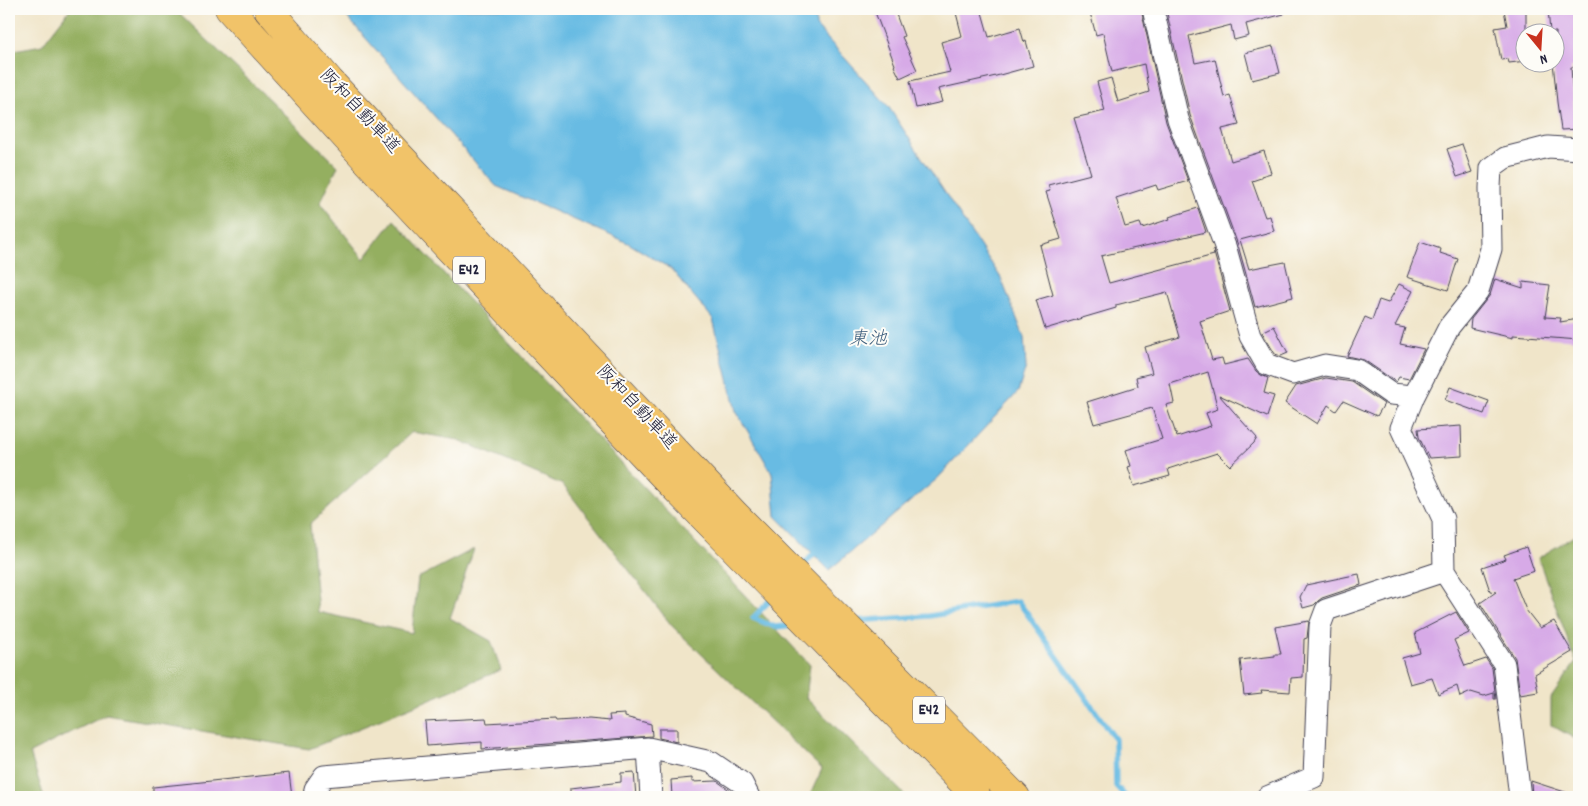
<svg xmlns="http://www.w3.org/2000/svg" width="1588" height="806" font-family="Dekko,'Klee One',sans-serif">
<rect width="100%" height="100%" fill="#fdfcf7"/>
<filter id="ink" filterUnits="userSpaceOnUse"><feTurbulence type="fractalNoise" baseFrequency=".02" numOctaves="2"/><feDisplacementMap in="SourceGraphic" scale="10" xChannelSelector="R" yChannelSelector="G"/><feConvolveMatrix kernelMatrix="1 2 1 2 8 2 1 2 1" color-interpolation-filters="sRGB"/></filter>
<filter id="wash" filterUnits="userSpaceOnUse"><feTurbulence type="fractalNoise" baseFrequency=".0096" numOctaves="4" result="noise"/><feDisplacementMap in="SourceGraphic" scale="20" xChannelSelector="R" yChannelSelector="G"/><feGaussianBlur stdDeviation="1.12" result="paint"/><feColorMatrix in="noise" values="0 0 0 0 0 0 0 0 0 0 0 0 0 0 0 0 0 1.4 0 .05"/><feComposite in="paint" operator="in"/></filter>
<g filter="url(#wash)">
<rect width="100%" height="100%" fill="#f0e5c9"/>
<path fill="#94af60" stroke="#5b684e" d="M 70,9 L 175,9 L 338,166 L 320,203 L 364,259 L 394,220 L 810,665 L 806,698 L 907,797 L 809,797 L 822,769 L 672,626 L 563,485 L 459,440 L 412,432 L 310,524 L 318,612 L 412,633 L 418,578 L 474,549 L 450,618 L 491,641 L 501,670 L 309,749 L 106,715 L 30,753 L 44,797 L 9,797 L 9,51 L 42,45 Z
M 1579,533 L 1579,741 L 1551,725 L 1551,698 L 1576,662 L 1538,558 Z"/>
<path fill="#67bbe3" stroke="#446e8f" d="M 340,9 L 815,9 L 816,12 L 816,26 L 888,106 L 1001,278 L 1024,337 L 1026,367 L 1018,392 L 938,478 L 829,570 L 776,516 L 772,473 L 736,411 L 713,319 L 671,269 L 628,243 L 496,186 Z"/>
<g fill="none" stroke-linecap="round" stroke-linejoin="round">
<path stroke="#67bbe3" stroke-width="5.5" d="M 799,570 L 818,549
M 772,598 L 753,618 L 775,627 L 796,625
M 853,621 L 929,616 L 1018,601 L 1115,739 L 1116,786 L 1126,797"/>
</g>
<g id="blocks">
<path fill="#d7aae7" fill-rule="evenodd" d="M 884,9 L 894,9 L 904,36 L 902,37 L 917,70 L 900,78 L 894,66 L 895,65 L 875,12 Z
M 955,9 L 981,9 L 989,37 L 1020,28 L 1024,42 L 1026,41 L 1033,66 L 996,76 L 938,89 L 942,102 L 916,108 L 910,81 L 950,72 L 941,42 L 962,36 Z
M 1089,9 L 1141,9 L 1166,122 L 1188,181 L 1158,190 L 1156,185 L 1116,198 L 1125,227 L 1140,223 L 1142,228 L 1170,219 L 1169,217 L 1198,208 L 1206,232 L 1101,256 L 1109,283 L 1214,255 L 1213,249 L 1230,311 L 1200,321 L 1212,360 L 1222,358 L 1224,365 L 1248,359 L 1256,371 L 1261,375 L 1268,378 L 1264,393 L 1274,396 L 1267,417 L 1219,395 L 1257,438 L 1254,443 L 1230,466 L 1217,453 L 1168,469 L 1170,476 L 1134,486 L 1128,467 L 1131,466 L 1126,450 L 1162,439 L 1152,408 L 1094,424 L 1087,402 L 1138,386 L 1136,377 L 1152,373 L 1145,347 L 1180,337 L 1167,292 L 1116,305 L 1116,308 L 1045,329 L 1036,300 L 1053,295 L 1040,245 L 1061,239 L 1046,192 L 1050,191 L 1048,185 L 1091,174 L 1074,118 L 1105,111 L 1097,82 L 1111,78 L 1118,102 L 1149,92 L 1144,64 L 1112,72 L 1103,33 L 1096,35 ZM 1208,372 L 1218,409 L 1206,413 L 1211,426 L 1177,437 L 1166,405 L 1174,403 L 1170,384 Z
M 1166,9 L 1283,9 L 1284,14 L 1246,24 L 1249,36 L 1234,40 L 1231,25 L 1189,36 L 1195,63 L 1215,59 L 1224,97 L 1230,95 L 1239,125 L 1222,129 L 1231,161 L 1264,151 L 1271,173 L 1261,176 L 1261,178 L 1252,181 L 1265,217 L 1270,216 L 1274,231 L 1240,240 L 1249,269 L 1285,262 L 1293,297 L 1255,307 L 1238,245 L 1190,115 Z
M 1515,9 L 1526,9 L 1526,61 L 1509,63 L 1508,59 L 1501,60 L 1495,28 L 1507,26 L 1504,10 Z
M 1548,9 L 1579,9 L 1579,67 L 1571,67 L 1574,111 L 1579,110 L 1579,129 L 1561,130 L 1557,102 L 1553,62 L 1556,62 L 1556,32 L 1550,32 Z
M 1273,46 L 1280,73 L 1252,80 L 1245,53 Z
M 1462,144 L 1472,172 L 1457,177 L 1447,149 Z
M 1420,242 L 1441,249 L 1440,253 L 1458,259 L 1448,290 L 1407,277 Z
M 1495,279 L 1523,288 L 1523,282 L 1550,285 L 1545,317 L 1561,318 L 1560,322 L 1579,319 L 1579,340 L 1513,335 L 1513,338 L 1470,328 L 1471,319 L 1490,295 Z
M 1399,284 L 1413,291 L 1395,326 L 1405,328 L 1400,344 L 1424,349 L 1409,379 L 1399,377 L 1396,382 L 1364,360 L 1347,356 L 1365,317 L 1372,320 L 1379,300 L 1388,303 Z
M 1274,326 L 1288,353 L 1281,356 L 1275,354 L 1262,332 Z
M 1326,378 L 1352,382 L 1384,404 L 1377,416 L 1343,401 L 1336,411 L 1328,405 L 1317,424 L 1285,403 L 1296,386 Z
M 1450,387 L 1489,401 L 1484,414 L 1445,400 Z
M 1461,426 L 1462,456 L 1429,458 L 1419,437 L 1418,429 Z
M 1526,547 L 1534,571 L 1513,578 L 1526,610 L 1540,628 L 1554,621 L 1572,652 L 1535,674 L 1538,692 L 1520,695 L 1515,658 L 1480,603 L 1496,592 L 1490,591 L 1482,567 L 1506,559 L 1504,555 Z
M 1359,574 L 1361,585 L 1322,598 L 1318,601 L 1314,605 L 1303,608 L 1300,597 L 1306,585 Z
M 1456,612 L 1469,633 L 1454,640 L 1465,666 L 1486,659 L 1492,668 L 1496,699 L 1494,699 L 1494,693 L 1484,696 L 1471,692 L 1460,697 L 1457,686 L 1438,694 L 1432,678 L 1410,684 L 1402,658 L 1420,653 L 1415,633 Z
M 1309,621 L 1307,638 L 1304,639 L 1303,677 L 1291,678 L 1290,692 L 1261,690 L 1262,693 L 1244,695 L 1240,660 L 1275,656 L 1275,654 L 1281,654 L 1275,627 Z
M 625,714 L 625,717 L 651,724 L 652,736 L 482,749 L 482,742 L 427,746 L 425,721 L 486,718 L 487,723 L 555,719 L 556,721 L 589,719 L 610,721 L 609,715 Z
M 659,729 L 677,729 L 677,742 L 659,738 Z
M 634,772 L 636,797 L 571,797 L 571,788 L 621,782 L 621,773 Z
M 289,773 L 292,797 L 153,797 L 153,787 Z
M 692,778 L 692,782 L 717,781 L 732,792 L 735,797 L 672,797 L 671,780 Z
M 1531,781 L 1571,794 L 1571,797 L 1532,797 Z"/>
</g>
</g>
<g filter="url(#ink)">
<use href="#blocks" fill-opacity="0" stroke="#413f50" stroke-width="1"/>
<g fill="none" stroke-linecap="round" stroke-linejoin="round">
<defs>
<path id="minor" d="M 1153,9 L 1178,119 L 1226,249 L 1250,336 L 1266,364 L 1293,374 L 1325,365 L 1357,370 L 1391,394 L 1414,396
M 648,748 L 651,797
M 314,797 L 315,789 L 324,776 L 648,748 L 711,762 L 742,783 L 749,797
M 1267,797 L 1314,777 L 1320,626 L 1326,610 L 1444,571
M 1520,797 L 1504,664 L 1444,571 L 1443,519 L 1401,428 L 1414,396 L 1449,327 L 1478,291 L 1491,249 L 1490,188 L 1491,168 L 1505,158 L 1548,147 L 1579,149"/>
<path id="highway" d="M 229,9 L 388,184 L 665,478 L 977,797
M 268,9 L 330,81 L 733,512 L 1016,797"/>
</defs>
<use href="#minor" stroke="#413f50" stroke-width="23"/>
<use href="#highway" stroke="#413f50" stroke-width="29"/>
<use href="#minor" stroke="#fff" stroke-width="21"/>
<use href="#highway" stroke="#f1c369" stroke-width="28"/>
</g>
</g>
<g text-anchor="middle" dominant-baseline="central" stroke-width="4" stroke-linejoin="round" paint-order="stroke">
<g fill="#fdfcf7" stroke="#646373" stroke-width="1">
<rect x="453" y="256.5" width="32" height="27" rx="4"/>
<rect x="913" y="696.5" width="32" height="27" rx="4"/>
</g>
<g font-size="16" font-weight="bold" fill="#22223b">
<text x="469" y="270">E42</text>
<text x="929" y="710">E42</text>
</g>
<g font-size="18" fill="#22223b" stroke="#fdfcf7">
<text transform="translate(359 112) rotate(47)">阪和自動車道</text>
<text transform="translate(636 408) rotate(47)">阪和自動車道</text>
</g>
<g font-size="19" font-style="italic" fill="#3e5f7e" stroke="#fdfcf7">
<text x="868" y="340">東池</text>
</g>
</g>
<rect width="1588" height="806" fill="none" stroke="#fdfcf7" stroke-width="30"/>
<g transform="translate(1540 48) rotate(162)"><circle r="24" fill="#fdfcf7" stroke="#a5a5ac"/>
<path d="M0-4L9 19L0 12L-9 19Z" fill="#c8321e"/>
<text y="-8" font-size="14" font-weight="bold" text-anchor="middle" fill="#22223b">N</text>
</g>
</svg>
